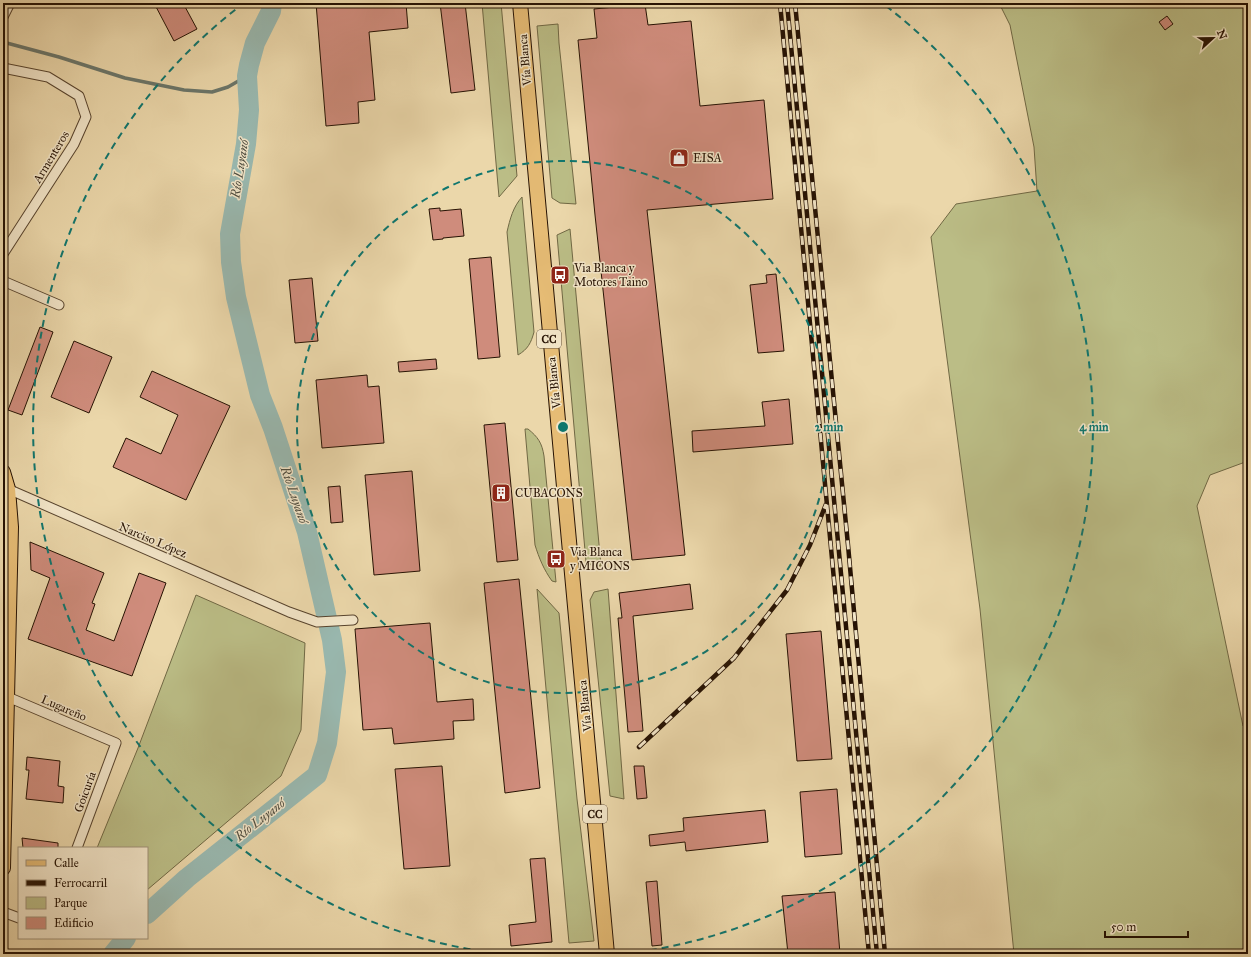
<svg xmlns="http://www.w3.org/2000/svg" width="1251" height="957" font-family="'IM FELL Great Primer',serif">
<rect width="100%" height="100%" fill="#ebd7aa"/>
<filter id="stains"><feTurbulence type="fractalNoise" baseFrequency=".005" numOctaves="4"/><feColorMatrix values="0 0 0 0 .2 0 0 0 0 .09 0 0 0 0 .02 0 0 0 .5 -.17"/></filter>
<radialGradient id="worn" r=".72"><stop offset=".6" stop-color="#630" stop-opacity="0"/><stop offset="1" stop-color="#630" stop-opacity=".3"/></radialGradient>
<path fill="#bbbd86" stroke="#706844" d="M 482,3 L 501,3 L 517,176 L 499,197 Z
M 999,3 L 1248,3 L 1248,461 L 1210,475 L 1197,506 L 1243,726 L 1248,725 L 1248,954 L 1014,954 L 980,609 L 931,237 L 956,204 L 1037,191 L 1034,147 L 1010,25 Z
M 558,24 L 559,43 L 576,204 L 560,203 L 552,198 L 537,26 Z
M 522,197 L 534,332 C 531,343 528,349 518,355 L 507,232 C 510,219 513,207 522,197 Z
M 570,229 L 601,566 L 591,565 L 586,562 L 557,235 Z
M 525,429 L 528,429 C 538,437 542,443 544,456 L 556,582 L 552,581 C 544,570 539,558 535,545 Z
M 537,589 L 559,613 L 577,799 L 594,941 L 569,943 Z
M 608,589 L 624,799 L 610,796 L 590,600 L 594,592 Z
M 196,595 L 305,643 L 301,730 L 281,776 L 147,890 L 147,848 L 97,848 L 138,748 Z"/>
<g fill="none" stroke-linecap="round" stroke-linejoin="round">
<path stroke="#6b766a" stroke-width="3.5" d="M 3,42 L 59,57 L 125,78 L 184,90 L 212,92 L 228,87 L 247,76"/>
<path stroke="#99b8af" stroke-width="20" d="M 147,914 L 187,878 L 317,775 L 327,743 L 336,672 L 332,640 L 307,532 L 273,428 L 260,395 L 236,297 L 231,262 L 230,234 L 246,144 L 249,110 L 247,76 L 249,65 L 255,43 L 271,11 L 272,3
M 113,954 L 126,938"/>
</g>
<path fill="#cf8c7c" stroke="#261203" d="M 154,3 L 183,3 L 197,29 L 174,41 Z
M 316,3 L 406,3 L 408,28 L 369,32 L 375,100 L 358,102 L 359,123 L 326,126 Z
M 440,3 L 465,3 L 475,90 L 451,93 Z
M 645,4 L 648,25 L 691,21 L 700,106 L 764,100 L 773,199 L 647,210 L 685,555 L 632,560 L 595,215 L 578,40 L 597,38 L 594,9 Z
M 1167,16 L 1173,24 L 1165,30 L 1159,22 Z
M 440,208 L 440,211 L 461,209 L 464,236 L 443,238 L 443,239 L 433,240 L 429,209 Z
M 491,257 L 500,357 L 478,359 L 469,259 Z
M 776,274 L 784,351 L 758,353 L 750,285 L 767,283 L 766,275 Z
M 312,278 L 318,341 L 295,343 L 289,280 Z
M 40,327 L 53,332 L 22,415 L 8,410 Z
M 74,341 L 112,357 L 89,413 L 51,397 Z
M 436,359 L 437,369 L 399,372 L 398,362 Z
M 152,371 L 230,406 L 186,500 L 113,467 L 126,438 L 161,454 L 178,415 L 140,397 Z
M 367,375 L 368,387 L 379,386 L 384,443 L 322,448 L 316,380 Z
M 789,399 L 793,444 L 693,452 L 692,431 L 765,426 L 762,402 Z
M 505,423 L 518,560 L 497,562 L 484,425 Z
M 412,471 L 420,571 L 374,575 L 365,475 Z
M 340,486 L 343,522 L 331,523 L 328,487 Z
M 30,542 L 104,573 L 92,603 L 95,604 L 86,630 L 114,641 L 139,573 L 166,583 L 132,676 L 28,639 L 50,578 L 31,570 Z
M 519,579 L 540,788 L 505,793 L 484,583 Z
M 690,584 L 693,609 L 633,616 L 643,731 L 628,732 L 618,618 L 622,618 L 619,593 Z
M 430,623 L 437,702 L 473,699 L 474,720 L 453,721 L 454,739 L 394,744 L 392,728 L 363,730 L 355,629 Z
M 821,631 L 832,759 L 797,761 L 786,634 Z
M 27,757 L 60,761 L 58,786 L 64,787 L 63,803 L 26,799 L 29,770 L 26,770 Z
M 442,766 L 450,866 L 404,869 L 395,769 Z
M 634,766 L 644,766 L 647,798 L 637,799 Z
M 837,789 L 842,854 L 805,857 L 800,792 Z
M 765,810 L 768,842 L 686,851 L 685,842 L 650,846 L 649,835 L 684,831 L 683,818 Z
M 22,838 L 58,843 L 58,848 L 23,848 Z
M 545,858 L 552,942 L 511,946 L 509,925 L 536,922 L 530,859 Z
M 657,881 L 662,945 L 652,946 L 646,882 Z
M 835,892 L 840,954 L 788,954 L 782,896 Z"/>
<g fill="none" stroke-linecap="round" stroke-linejoin="round">
<defs>
<path id="street" d="M 3,17 L 10,3
M 3,68 L 48,77 L 79,96 L 86,117 L 74,144 L 3,254
M 3,281 L 59,305
M 8,489 L 289,612 L 317,622 L 353,620
M 3,695 L 116,743 L 77,848
M 3,912 L 19,918"/>
<path id="primary" d="M 520,3 C 546,320 580,637 607,954
M 3,472 L 8,489 L 11,527 L 3,868"/>
</defs>
<use href="#street" stroke="#57432d" stroke-width="11"/>
<use href="#primary" stroke="#261203" stroke-width="16"/>
<use href="#street" stroke="#f2e5c8" stroke-width="9"/>
<use href="#primary" stroke="#e6bc75" stroke-width="14"/>
<defs>
<path id="rail" d="M 780,3 L 869,954
M 787,3 L 877,954
M 795,3 L 848,545 L 885,954
M 639,747 L 734,658 L 787,590 L 810,545 L 826,504"/>
</defs>
<use href="#rail" stroke="#261203" stroke-width="4.5"/>
<use href="#rail" stroke="#f2e5c8" stroke-width="3" stroke-dasharray="9" stroke-linecap="butt"/>
</g>
<g fill="none" stroke="#0f766e" stroke-width="2" stroke-dasharray="7 5">
<circle cx="563" cy="427" r="266"/>
<path d="M494 953A531 531 0 0 1 240 6M886 6A531 531 0 0 1 632 953"/>
</g>
<defs>
<symbol id="shop-square" viewBox="-11 -11 22 22"><rect x="-9" y="-9" width="18" height="18" rx="4" fill="#8f2418" stroke="#f2e5c8"/><path d="M-5-2.5h2.3a2.7 3.5 0 0 1 5.4 0H5L5.5 6h-11ZM-1.5-2.5h3a1.5 2.3 0 0 0-3 0Z" fill="#fff"/></symbol>
<symbol id="bus-square" viewBox="-11 -11 22 22"><rect x="-9" y="-9" width="18" height="18" rx="4" fill="#8f2418" stroke="#f2e5c8"/><path d="M-5-6H5V4H4V6H2V4H-2V6H-4V4H-5ZM-3.5-4V0h7V-4ZM-3.5 1.2v1.5H-2V1.2ZM2 1.2v1.5H3.5V1.2Z" fill="#fff"/></symbol>
<symbol id="building-square" viewBox="-11 -11 22 22"><rect x="-9" y="-9" width="18" height="18" rx="4" fill="#8f2418" stroke="#f2e5c8"/><path d="M-4-6H4V6H1V3H-1V6H-4ZM-2.5-4.3h1.7v1.8h-1.7ZM.8-4.3h1.7v1.8H.8ZM-2.5-1h1.7V.8h-1.7ZM.8-1h1.7V.8H.8Z" fill="#fff"/></symbol>
</defs>
<g fill-rule="evenodd">
<use href="#shop-square" x="668" y="147" width="22" height="22"/>
<use href="#bus-square" x="549" y="264" width="22" height="22"/>
<use href="#building-square" x="490" y="482" width="22" height="22"/>
<use href="#bus-square" x="545" y="548" width="22" height="22"/>
</g>
<g text-anchor="middle" dominant-baseline="central" stroke-width="3" stroke-linejoin="round" paint-order="stroke">
<g fill="#f2e5c8" stroke="#63513e" stroke-width="1">
<rect x="537" y="330" width="24" height="18" rx="3"/>
<rect x="583" y="805" width="24" height="18" rx="3"/>
</g>
<g font-size="11" font-weight="bold" fill="#261203">
<text x="549" y="339">CC</text>
<text x="595" y="814">CC</text>
</g>
<g font-size="12" fill="#261203" stroke="#f2e5c8">
<text transform="translate(525 60) rotate(-95)">Vía Blanca</text>
<text transform="translate(51 157) rotate(-59)">Armenteros</text>
<text transform="translate(554 383) rotate(-96)">Vía Blanca</text>
<text transform="translate(153 540) rotate(23)">Narciso López</text>
<text transform="translate(585 706) rotate(-96)">Vía Blanca</text>
<text transform="translate(64 708) rotate(23)">Lugareño</text>
<text transform="translate(85 792) rotate(-70)">Goicuría</text>
</g>
<g font-size="12" fill="#261203" stroke="#f2e5c8" text-anchor="start">
<text x="693" y="158">EISA</text>
<text x="574" y="268">Via Blanca y<tspan x="574" dy="14">Motores Taino</tspan></text>
<text x="515" y="493">CUBACONS</text>
<text x="570" y="552">Via Blanca<tspan x="570" dy="14">y MICONS</tspan></text>
</g>
<g font-size="13" font-style="italic" fill="#4e4c3f" stroke="#f2e5c8">
<text transform="translate(240 169) rotate(-81)">Río Luyanó</text>
<text transform="translate(294 495) rotate(71)">Río Luyanó</text>
<text transform="translate(260 820) rotate(-38)">Río Luyanó</text>
</g>
</g>
<circle cx="563" cy="427" r="6" fill="#0f766e" stroke="#f2e5c8" stroke-width="2"/>
<g font-size="12" text-anchor="middle" font-weight="bold" fill="#0f766e" stroke="#f2e5c8" stroke-width="3" stroke-linejoin="round" paint-order="stroke">
<text x="829" y="431">2 min</text>
<text x="1094" y="431">4 min</text>
</g>
<rect width="1251" height="957" fill="none" stroke="#ebd7aa" stroke-width="16"/>
<rect x="4" y="4" width="1243" height="949" fill="none" stroke="#261203" stroke-width="2"/>
<rect x="8" y="8" width="1235" height="941" fill="none" stroke="#261203"/>
<rect x="18" y="847" width="130" height="92" fill="#f2e5c8" stroke="#a09179"/>
<rect x="26" y="860" width="20" height="6" fill="#e6bc75" stroke="#a09179"/>
<text x="54" y="867" font-size="12" fill="#261203">Calle</text>
<rect x="26" y="880" width="20" height="6" fill="#261203" stroke="#a09179"/>
<text x="54" y="887" font-size="12" fill="#261203">Ferrocarril</text>
<rect x="26" y="897" width="20" height="12" fill="#bbbd86" stroke="#a09179"/>
<text x="54" y="907" font-size="12" fill="#261203">Parque</text>
<rect x="26" y="917" width="20" height="12" fill="#cf8c7c" stroke="#a09179"/>
<text x="54" y="927" font-size="12" fill="#261203">Edificio</text>
<g transform="translate(1213 38) rotate(68)" stroke="#f2e5c8" stroke-width="3" paint-order="stroke">
<path d="M0-3L7 15L0 10L-7 15Z" fill="#261203"/>
<text y="-6" font-size="11" font-weight="bold" text-anchor="middle" fill="#261203">N</text>
</g>
<path d="M1105 931v6h83v-6" fill="none" stroke="#261203" stroke-width="2"/>
<text x="1111" y="931" font-size="12" fill="#261203" stroke="#f2e5c8" stroke-width="3" paint-order="stroke">50 m</text>
<rect width="100%" height="100%" filter="url(#stains)"/>
<rect width="100%" height="100%" fill="url(#worn)"/>
</svg>
